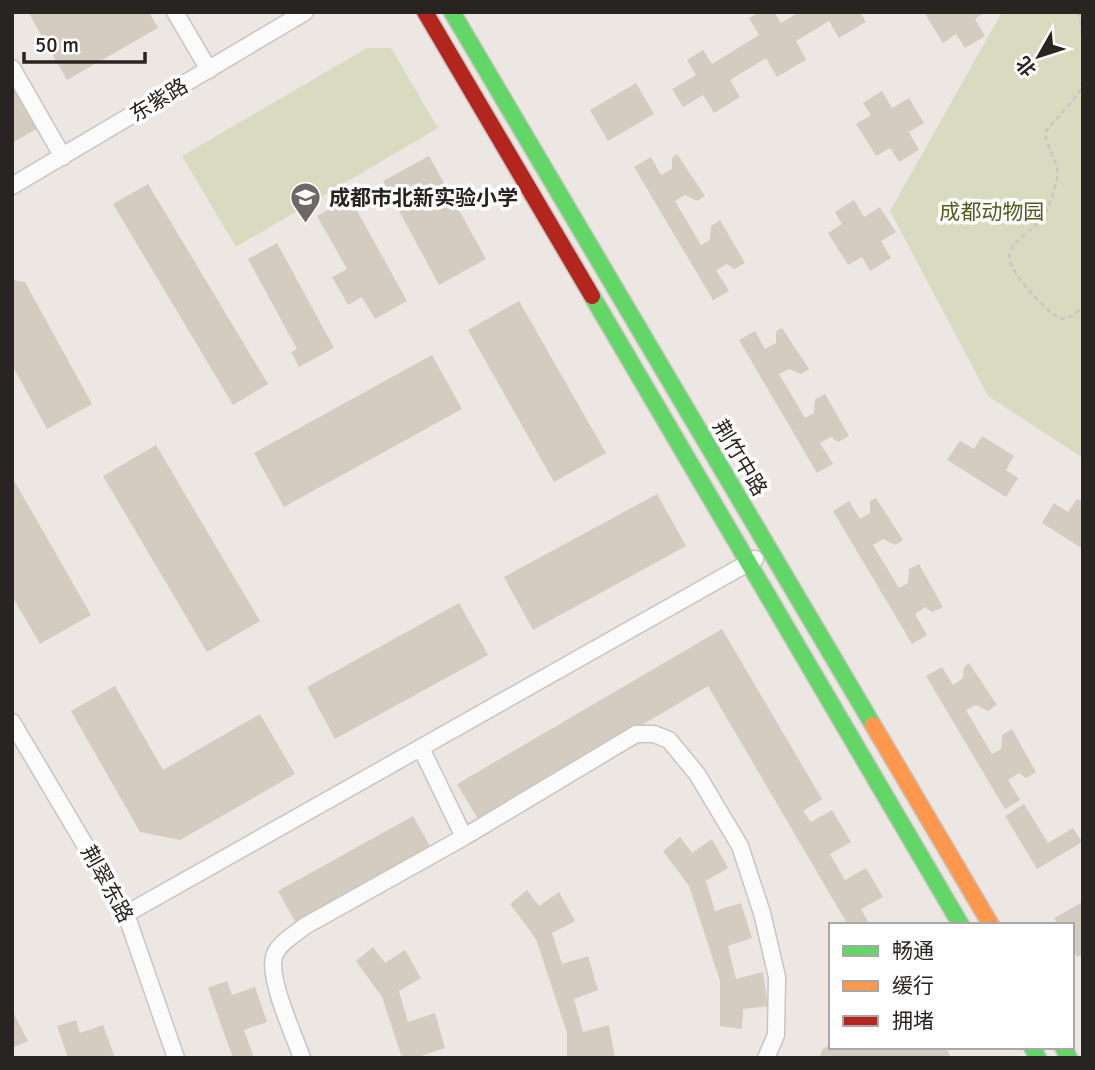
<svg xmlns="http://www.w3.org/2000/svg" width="1095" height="1070" font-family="Signika,'Noto Sans SC',sans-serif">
<rect width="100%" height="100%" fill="#ede7e4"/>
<path fill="#d8dbc0" d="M 1002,12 L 1083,12 L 1083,458 L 988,396 L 890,211 Z
M 367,48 L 391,48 L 438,128 L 236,247 L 182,156 Z"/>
<path fill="#d4ccc0" d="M 28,12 L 149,12 L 158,28 L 67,80 Z
M 759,12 L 774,12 L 781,23 L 799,12 L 860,12 L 866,22 L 839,38 L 829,21 L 796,41 L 806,60 L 777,77 L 766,58 L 730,80 L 740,97 L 714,113 L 703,95 L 683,107 L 672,89 L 696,75 L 687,60 L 703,50 L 712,64 L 759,35 L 749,18 Z
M 924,12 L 985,12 L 975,19 L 985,36 L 965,48 L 956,34 L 943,43 Z
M 12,82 L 38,128 L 12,143 Z
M 636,83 L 654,114 L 608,141 L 590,110 Z
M 882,91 L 892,108 L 909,98 L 924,123 L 909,132 L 919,150 L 899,162 L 890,148 L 876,156 L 856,124 L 871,115 L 863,103 Z
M 677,154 L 705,196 L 697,201 L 685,195 L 675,201 L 701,245 L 710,240 L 711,226 L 720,220 L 745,263 L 734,269 L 727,264 L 716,270 L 729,291 L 713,300 L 634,167 L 651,157 L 661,175 L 672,169 L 672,158 Z
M 429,156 L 486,259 L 439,285 L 383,181 Z
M 148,184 L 268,384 L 233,405 L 113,204 Z
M 350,198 L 407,301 L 375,319 L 362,297 L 348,305 L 332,277 L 347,269 L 317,216 Z
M 854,200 L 864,217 L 880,207 L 896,232 L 881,241 L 891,258 L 870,271 L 862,257 L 848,265 L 828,233 L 842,224 L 835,212 Z
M 277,243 L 334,348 L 299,367 L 291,352 L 297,349 L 248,259 Z
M 12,280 L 25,282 L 92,404 L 47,429 L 12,365 Z
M 519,301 L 606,453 L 554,482 L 468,330 Z
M 782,328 L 809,369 L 801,374 L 789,369 L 779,374 L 805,418 L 814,413 L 815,399 L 825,394 L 849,436 L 838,442 L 831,437 L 820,443 L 833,464 L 817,473 L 739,340 L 755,331 L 765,349 L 776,343 L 776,331 Z
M 432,355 L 462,409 L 284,507 L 254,453 Z
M 982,436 L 1014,456 L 1006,470 L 1018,478 L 1006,497 L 947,460 L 960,441 L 974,449 Z
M 156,445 L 260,621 L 207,652 L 103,476 Z
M 12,477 L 91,615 L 40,644 L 12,596 Z
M 657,494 L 686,546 L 533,630 L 504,577 Z
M 876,498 L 903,540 L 895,545 L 883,539 L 873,545 L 899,588 L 908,583 L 909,569 L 919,564 L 943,607 L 932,612 L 925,607 L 915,614 L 927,635 L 912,644 L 833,511 L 849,501 L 860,519 L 870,513 L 870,501 Z
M 1077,499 L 1083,502 L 1083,549 L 1042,523 L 1054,503 L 1068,512 Z
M 459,603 L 488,655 L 335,739 L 307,687 Z
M 722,629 L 822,799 L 803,811 L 811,822 L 832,810 L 851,842 L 830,854 L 845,880 L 866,868 L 883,897 L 861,909 L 870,925 L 848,925 L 708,686 L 479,821 L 457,784 Z
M 969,663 L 997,705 L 988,711 L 976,705 L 966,710 L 992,754 L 1001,749 L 1002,735 L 1012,729 L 1036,772 L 1026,778 L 1019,773 L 1008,780 L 1020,800 L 1005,809 L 926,676 L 942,667 L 953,685 L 963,678 L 964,667 Z
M 115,686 L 163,770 L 260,714 L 295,774 L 180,840 L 140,832 L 71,711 Z
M 1024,804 L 1048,843 L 1073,828 L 1082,842 L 1037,869 L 1005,816 Z
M 413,816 L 431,848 L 296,923 L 278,891 Z
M 680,837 L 692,853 L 712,839 L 728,868 L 706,881 L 715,911 L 741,903 L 752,938 L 728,946 L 736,979 L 763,972 L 768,1006 L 743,1009 L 742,1029 L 720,1026 L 720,981 L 689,886 L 663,851 Z
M 527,890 L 539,906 L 559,892 L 575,921 L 552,933 L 562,964 L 588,956 L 598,990 L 574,999 L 583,1032 L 609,1025 L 615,1058 L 567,1058 L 567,1033 L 536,939 L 510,904 Z
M 1083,902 L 1083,954 L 1077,957 L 1072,949 L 1072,925 L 1058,925 L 1054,918 Z
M 373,947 L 385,963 L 405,950 L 421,978 L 399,991 L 408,1022 L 435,1013 L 445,1048 L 421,1056 L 421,1058 L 402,1058 L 382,997 L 356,961 Z
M 227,981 L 232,995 L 255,987 L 267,1022 L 244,1030 L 254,1058 L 233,1058 L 208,988 Z
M 12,1010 L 28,1041 L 12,1048 Z
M 76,1020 L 80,1033 L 103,1025 L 115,1058 L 68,1058 L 57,1026 Z
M 831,1044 L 831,1047 L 946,1047 L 951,1058 L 819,1058 L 823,1049 Z"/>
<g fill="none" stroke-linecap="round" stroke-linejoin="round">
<defs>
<path id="street" d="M 175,12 L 209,70
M 12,68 L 63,157
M 12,186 L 305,12
M 12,722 L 126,914 L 176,1058
M 421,748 L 464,837
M 126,914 L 755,559
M 302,1058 C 294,1035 268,979 274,957 C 277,944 295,934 305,926 L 464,837 L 636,734 L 654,734 L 669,740 L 697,774 L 740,846 L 762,913 L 777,977 L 776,1035 L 766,1058"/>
<path id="fast" d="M 452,12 L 873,725
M 592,296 L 961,925
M 1032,1047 L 1038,1058
M 1063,1047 L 1069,1058"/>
<path id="slow" d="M 873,725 L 991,925"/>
<path id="jam" d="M 425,12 L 592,296"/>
</defs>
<use href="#street" stroke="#c9c4c1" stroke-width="19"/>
<use href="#fast" stroke="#c9c4c1" stroke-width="19"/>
<use href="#slow" stroke="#c9c4c1" stroke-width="19"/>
<use href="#jam" stroke="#c9c4c1" stroke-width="19"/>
<path stroke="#c8c7c6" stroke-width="2.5" stroke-dasharray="5 3.5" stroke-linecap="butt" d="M 1078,12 L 1081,24 L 1083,46
M 1083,81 L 1079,93 L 1045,132 C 1046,148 1060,162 1057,178 C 1055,188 1050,205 1045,214 C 1025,244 988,242 1026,287 C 1037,299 1047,312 1062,319 L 1073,316 L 1083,306"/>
<use href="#street" stroke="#fcfbfb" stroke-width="16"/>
<use href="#fast" stroke="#63d668" stroke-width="16"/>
<use href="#slow" stroke="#ff974d" stroke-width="16"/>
<use href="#jam" stroke="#b3261e" stroke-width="16"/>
</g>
<defs>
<symbol id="school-pin" viewBox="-11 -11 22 30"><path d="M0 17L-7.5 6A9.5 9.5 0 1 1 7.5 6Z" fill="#6d6865" stroke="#fff"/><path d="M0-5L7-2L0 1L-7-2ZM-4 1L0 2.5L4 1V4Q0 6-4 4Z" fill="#fff"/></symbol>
</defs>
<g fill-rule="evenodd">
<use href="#school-pin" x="288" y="180" width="35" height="47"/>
</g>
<g text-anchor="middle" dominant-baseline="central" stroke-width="7" stroke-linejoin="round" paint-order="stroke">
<g font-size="21" fill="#282421" stroke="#fff">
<text transform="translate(159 100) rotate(-31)">东紫路</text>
<text transform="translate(740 458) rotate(59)">荆竹中路</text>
<text transform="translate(107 884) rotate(61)">荆翠东路</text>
</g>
<g font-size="21" font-weight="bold" fill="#282421" stroke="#fff" text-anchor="start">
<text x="329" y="198">成都市北新实验小学</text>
</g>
<g font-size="21" fill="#535c1e" stroke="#fff">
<text x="992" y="212">成都动物园</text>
</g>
</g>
<rect width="1095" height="1070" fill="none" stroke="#282421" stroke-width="28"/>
<rect x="829" y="923" width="245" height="126" fill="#ffffff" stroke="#a9a7a6" stroke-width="2"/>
<rect x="843" y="946" width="35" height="10" fill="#63d668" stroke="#a9a7a6" stroke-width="2"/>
<text x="892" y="958" font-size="21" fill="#282421">畅通</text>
<rect x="843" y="981" width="35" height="10" fill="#ff974d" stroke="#a9a7a6" stroke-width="2"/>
<text x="892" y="993" font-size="21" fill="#282421">缓行</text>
<rect x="843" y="1016" width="35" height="10" fill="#b3261e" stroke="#a9a7a6" stroke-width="2"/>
<text x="892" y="1028" font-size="21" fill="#282421">拥堵</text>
<g transform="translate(1039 56) rotate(231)" stroke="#ffffff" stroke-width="5" paint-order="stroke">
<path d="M0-5L12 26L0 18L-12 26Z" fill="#282421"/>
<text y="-10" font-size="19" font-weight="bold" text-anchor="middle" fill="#282421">北</text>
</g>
<path d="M24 52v10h121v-10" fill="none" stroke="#282421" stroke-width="3.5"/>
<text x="35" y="52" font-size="21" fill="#282421" stroke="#ffffff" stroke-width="5" paint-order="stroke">50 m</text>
</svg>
